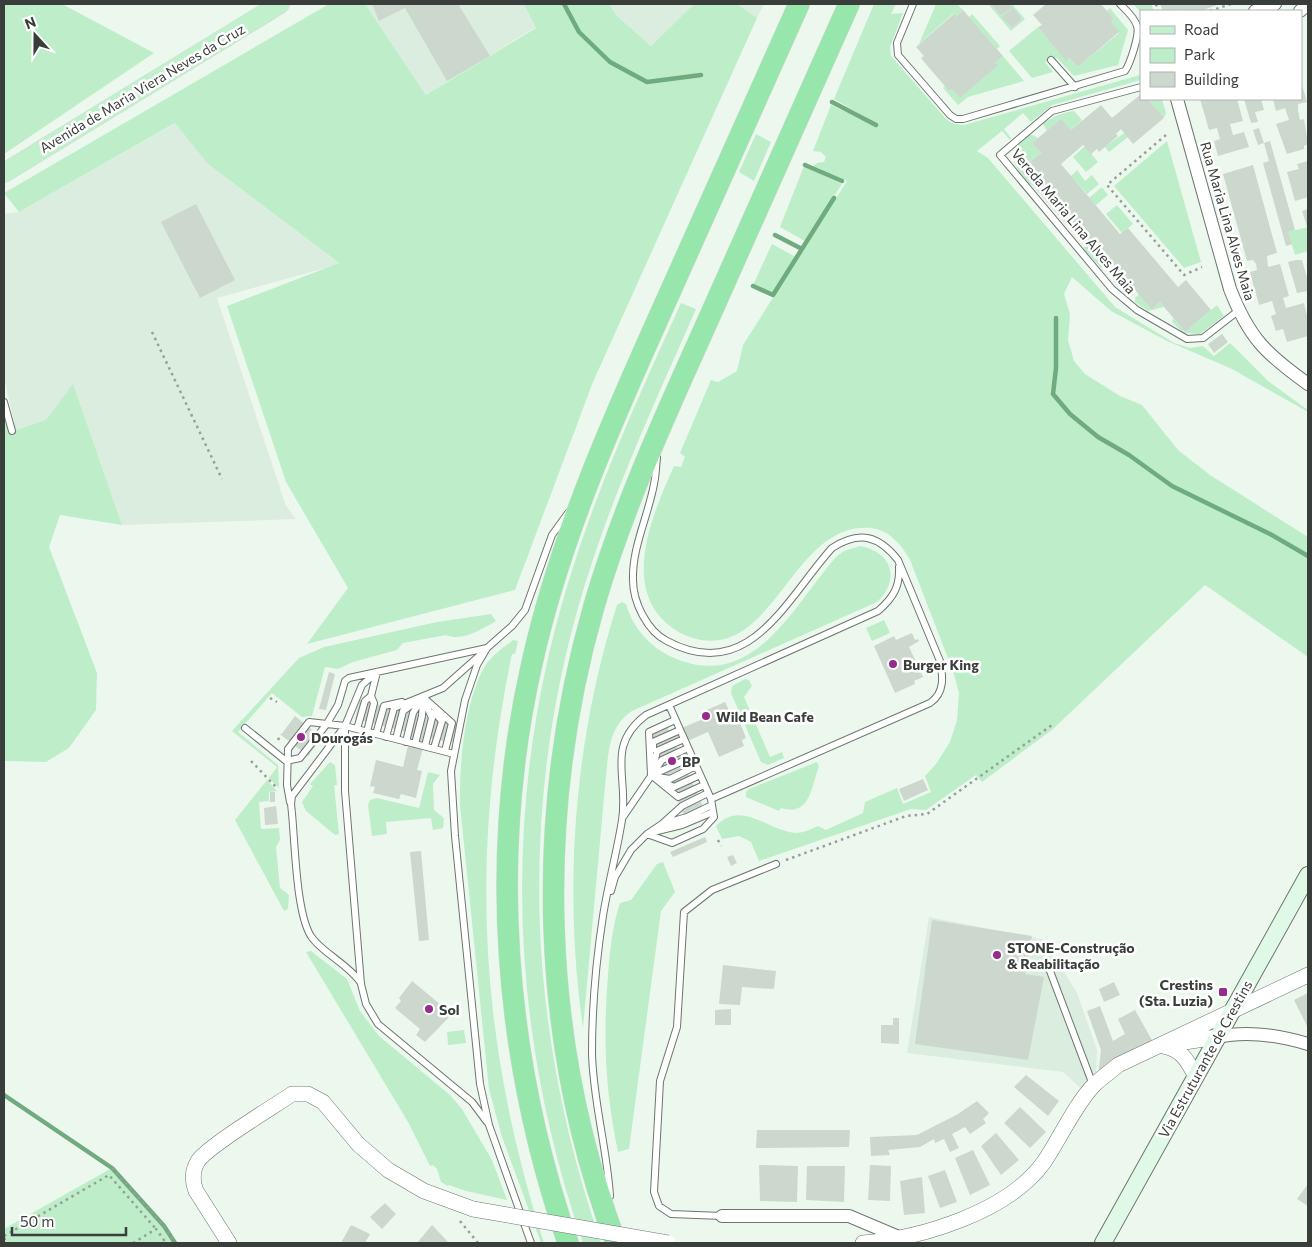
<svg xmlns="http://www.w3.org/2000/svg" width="1312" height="1247" font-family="Commissioner,sans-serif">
<rect width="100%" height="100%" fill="#ecf8ee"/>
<path fill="#dbeddf" d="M 365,4 L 524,4 L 536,27 L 426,95 Z
M 609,4 L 694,4 L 651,46 L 617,16 Z
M 737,4 L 764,4 L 757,18 Z
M 176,123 L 208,164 L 340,264 L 217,298 L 286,506 L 296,519 L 122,525 L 73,385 L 40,428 L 16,431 L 4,378 L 4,214 L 19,212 Z
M 929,917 L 1045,940 L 1077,993 L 1097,1050 L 1096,1078 L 1085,1092 L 1063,1072 L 907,1053 Z"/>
<path fill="#bdeec9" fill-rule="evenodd" d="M 4,4 L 62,4 L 154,53 L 4,154 Z
M 329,4 L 365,4 L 426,95 L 536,28 L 524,4 L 609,4 L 617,16 L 651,46 L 694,4 L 737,4 L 757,18 L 593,382 L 515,590 L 307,644 L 348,588 L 286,482 L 227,306 L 339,263 L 208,164 L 175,123 L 19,212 L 4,193 Z
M 874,4 L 896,4 L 891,14 L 903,13 L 890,47 L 891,56 L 947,120 L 955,124 L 964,125 L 1140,75 L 1141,80 L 1052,105 L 1031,122 L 1023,113 L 1004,129 L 1011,138 L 1010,140 L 1002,131 L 977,151 L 988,158 L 1115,307 L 1174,343 L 1190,348 L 1203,346 L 1214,356 L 1230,343 L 1268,381 L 1308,410 L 1308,412 L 1232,369 L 1167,341 L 1111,311 L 1072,277 L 1064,294 L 1070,314 L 1068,340 L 1074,361 L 1085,374 L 1120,396 L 1142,405 L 1178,450 L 1210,475 L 1308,537 L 1308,657 L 1205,585 L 1053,729 L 982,782 L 976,775 L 926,810 L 911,809 L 759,861 L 751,842 L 739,836 L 722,839 L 716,826 C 741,799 768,831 796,833 C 804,833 811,829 818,826 L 826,830 L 863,813 L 865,802 L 897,788 L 903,804 L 931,792 L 925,776 L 936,764 L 950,742 L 957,720 L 959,693 L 953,671 L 910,560 C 902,545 889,530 871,528 C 804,522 781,621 728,638 C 710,644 690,640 674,629 C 618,591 653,513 674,466 L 681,467 L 685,457 L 680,453 L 711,380 L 718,382 L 737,371 L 743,345 L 847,181 L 813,166 L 817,163 L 824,162 L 826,157 L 821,152 L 813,151 L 831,105 L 863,120 L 865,117 L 834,99 Z
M 936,4 L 957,4 L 963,10 L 956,17 L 953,14 L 919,44 Z
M 993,4 L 992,5 L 1001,16 L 1011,7 L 1009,4 L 1012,4 L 1025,19 L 1011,31 L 989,5 ZM 1013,9 L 1022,19 L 1012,28 L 1003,17 Z
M 1133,4 L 1151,4 L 1154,11 L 1141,12 Z
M 1110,8 L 1128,30 L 1118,65 L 1074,76 L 1057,58 L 1045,62 L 1053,72 L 1032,78 L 1009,51 L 1038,27 L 1066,60 L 1069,58 L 1078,67 L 1119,33 L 1111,22 L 1114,19 L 1107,11 Z
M 972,14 L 1000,46 L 997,49 L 969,17 Z
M 1003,56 L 1024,81 L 968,97 L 958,105 L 943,88 L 945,86 L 949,91 L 952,89 L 960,98 L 997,65 L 995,63 Z
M 1148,99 L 1162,99 L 1166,113 L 1164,118 Z
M 1074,111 L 1082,120 L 1071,130 L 1061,119 L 1047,131 L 1043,124 C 1053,116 1062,113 1074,111 Z
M 1124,133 L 1128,137 L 1109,152 L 1105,147 Z
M 756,134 L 771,142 L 754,181 L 739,172 Z
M 1030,134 L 1038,138 L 1032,143 L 1041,153 L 1020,170 L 1032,184 L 1030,185 C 1011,162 1005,155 1030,134 Z
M 1167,141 L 1201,262 L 1184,268 L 1114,186 Z
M 1085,146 L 1098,162 L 1086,172 L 1073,157 Z
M 804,166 L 842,184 L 805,241 L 780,227 Z
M 1077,170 L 1085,181 L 1092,175 L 1099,184 L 1087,194 L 1071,176 Z
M 1102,187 L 1108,195 L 1096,205 L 1089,198 Z
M 1117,205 L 1133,224 L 1122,233 L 1106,214 Z
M 1308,227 L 1308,251 L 1295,255 L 1288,232 Z
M 772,244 L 796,257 L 772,294 L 753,285 Z
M 1085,246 L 1094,257 L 1101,250 L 1112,262 L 1101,268 L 1083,248 Z
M 1139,294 L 1152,310 L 1160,302 L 1164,307 L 1148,311 L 1135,302 L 1135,298 Z
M 681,303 L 696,309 C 653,407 607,505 578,608 C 518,821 529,1035 601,1243 L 583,1243 C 508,1026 501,800 569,580 C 598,485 640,393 681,303 Z
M 1217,305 L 1224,316 L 1200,334 L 1183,333 L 1172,322 L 1173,318 L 1185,332 Z
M 73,384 L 122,525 L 60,515 L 49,547 L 97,673 L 96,710 L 69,748 L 46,762 L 4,761 L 4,399 L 17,430 L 46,420 Z
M 860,546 C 892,552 901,579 877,602 L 632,711 C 612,725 610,742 607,765 L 583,1028 C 563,888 574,740 617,605 L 622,602 L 626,604 C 633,628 650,647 672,657 C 753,694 793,606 836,557 L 844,551 Z
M 491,614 L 496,621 C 482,629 462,642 446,635 L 403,643 L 397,650 L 353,662 L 338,669 L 325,667 L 312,716 L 302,717 L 272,693 L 238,732 L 278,765 L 279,788 L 269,778 L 277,767 L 232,731 L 299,658 L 324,647 L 437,622 Z
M 884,620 L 890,633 L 872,641 L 866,628 Z
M 513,640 L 518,641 L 515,654 L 512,654 C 469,860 480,1043 544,1243 L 541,1243 L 502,1137 L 489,1089 L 460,805 C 459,765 465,696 487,663 C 494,654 504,647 513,640 Z
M 745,679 L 749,680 L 752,686 L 744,697 L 770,757 L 782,752 L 784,758 L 768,765 L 761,762 L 731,693 L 732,686 Z
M 330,762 L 335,765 L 337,785 L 334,785 L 339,834 L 335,835 L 306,811 L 302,802 L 313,786 L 310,784 Z
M 817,762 L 819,766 C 811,788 810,817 781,808 L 779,811 L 746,797 L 746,792 L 749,789 Z
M 428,772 L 440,775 L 433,784 L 434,810 L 444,818 L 443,828 L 433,830 L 431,818 L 386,822 L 387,834 L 372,836 L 368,805 L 370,800 L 377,798 L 419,808 Z
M 267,780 L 277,791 L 269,792 L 269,801 L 259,802 L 261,829 L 279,828 L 280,840 L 276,847 L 280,888 L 289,895 L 288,909 L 284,911 L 235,820 Z
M 663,862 L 675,892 L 661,911 L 629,1149 L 618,1152 C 605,1088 603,1040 608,975 C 610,951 612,927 620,903 L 631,900 L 657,864 Z
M 311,951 L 347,979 L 360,1011 L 379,1036 L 450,1095 L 462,1109 L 492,1160 L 507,1200 L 466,1191 L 449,1185 L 448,1186 L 441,1182 L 437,1169 L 433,1165 L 430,1166 L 408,1122 L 306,952 Z
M 464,1030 L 466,1043 L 448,1045 L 447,1032 Z
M 110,1169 L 162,1227 L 172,1243 L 4,1243 L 4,1229 Z"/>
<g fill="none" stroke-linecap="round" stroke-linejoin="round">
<path stroke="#6fab7f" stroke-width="4.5" d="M 564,4 L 579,32 L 610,62 L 647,82 L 701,75
M 832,102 L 876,125
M 805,165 L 842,181
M 775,235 L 802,249
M 753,286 L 773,295 L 834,198
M 1056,318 L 1056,368 L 1053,394 L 1070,414 L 1098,437 L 1129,455 L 1172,486 L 1270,534 L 1308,556
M 4,1095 L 112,1168 L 164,1226 L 175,1243"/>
</g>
<path fill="#ccd7ce" d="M 372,4 L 458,4 L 490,56 L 447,81 L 405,8 L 379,21 Z
M 993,4 L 1009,4 L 1012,7 L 1001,16 L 992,5 Z
M 1046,4 L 1101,4 L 1114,19 L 1111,22 L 1119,32 L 1078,67 L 1069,58 L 1066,61 L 1038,27 L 1042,25 L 1033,15 Z
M 1160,4 L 1220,4 L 1200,11 L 1163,11 Z
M 1013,8 L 1022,19 L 1012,28 L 1002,17 Z
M 963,10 L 1003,56 L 995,63 L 998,65 L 960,98 L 952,89 L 949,91 L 925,63 L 921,58 L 924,56 L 916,47 L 954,14 L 956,17 Z
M 1301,82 L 1307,102 L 1298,104 L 1298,110 L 1300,120 L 1304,119 L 1308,144 L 1304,146 L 1304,149 L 1287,154 L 1276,124 L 1289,120 L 1285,108 L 1276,111 L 1273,99 L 1301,99 Z
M 1141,94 L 1141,99 L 1148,99 L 1164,118 L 1133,144 L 1121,129 L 1116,134 L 1118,136 L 1099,152 L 1097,149 L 1091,154 L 1083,145 L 1061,164 L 1120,234 L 1128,228 L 1178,287 L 1186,280 L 1211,310 L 1185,332 L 1160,302 L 1152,310 L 1101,250 L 1094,257 L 1020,170 L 1041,153 L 1032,143 L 1061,119 L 1071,130 L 1101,105 L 1112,118 Z
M 1200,99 L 1237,99 L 1243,121 L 1230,124 L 1233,135 L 1244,132 L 1249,147 L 1218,156 L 1214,141 L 1220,139 L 1217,128 L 1209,130 Z
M 1244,99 L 1261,99 L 1264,110 L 1255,112 L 1258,122 L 1251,123 Z
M 1259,128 L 1264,143 L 1258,145 L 1253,130 Z
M 1270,141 L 1295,230 L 1288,232 L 1292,244 L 1286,246 L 1263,163 L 1269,161 L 1264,143 Z
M 1308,161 L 1308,197 L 1295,201 L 1287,172 L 1299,169 L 1297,164 Z
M 1253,165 L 1277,253 L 1267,256 L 1268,267 L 1280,264 L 1289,296 L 1283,298 L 1286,308 L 1304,303 L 1308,320 L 1308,336 L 1287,342 L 1283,329 L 1276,331 L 1271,316 L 1276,314 L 1272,301 L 1259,305 L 1250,272 L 1257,270 L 1256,264 L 1253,260 L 1247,261 L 1223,174 Z
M 196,204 L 235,280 L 200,298 L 161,222 Z
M 1308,209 L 1308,230 L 1302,211 Z
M 1296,260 L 1302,260 L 1308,281 L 1308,291 L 1297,293 L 1288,262 Z
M 1222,334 L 1228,342 L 1214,353 L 1208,344 Z
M 912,633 L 915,640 L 918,639 L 919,641 L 909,647 L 923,677 L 914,681 L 915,684 L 895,693 L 874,646 L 894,636 L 896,640 Z
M 329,672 L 335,674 L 326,710 L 319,709 Z
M 360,700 L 457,724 L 452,743 L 426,737 L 417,770 L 422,771 L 416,798 L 401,794 L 399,799 L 373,793 L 375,787 L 370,786 L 376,760 L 403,767 L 411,733 L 355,719 Z
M 725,702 L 731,715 L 736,713 L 746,738 L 742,740 L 744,746 L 719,757 L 708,732 L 676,746 L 705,811 L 686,820 L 646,729 L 664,721 L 670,733 L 703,719 L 700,713 Z
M 295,716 L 322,738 L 308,756 L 281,735 Z
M 923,779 L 928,790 L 904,801 L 899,789 Z
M 270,792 L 275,792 L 275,802 L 270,802 Z
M 276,806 L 278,824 L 265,825 L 264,808 Z
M 705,837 L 707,842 L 673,857 L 670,852 Z
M 421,851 L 429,940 L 419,941 L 410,852 Z
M 733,855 L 737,863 L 731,866 L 727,857 Z
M 932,920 L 1032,936 L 1025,974 L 1044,977 L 1028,1060 L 915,1044 Z
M 723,965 L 776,971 L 774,989 L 742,987 L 740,1005 L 719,1004 Z
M 412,981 L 452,1014 L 425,1042 L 416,1035 L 420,1029 L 395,1008 L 401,1001 L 399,998 Z
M 1114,982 L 1120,995 L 1104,1002 L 1099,989 Z
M 1308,993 L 1308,1025 L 1307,1026 L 1294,1000 Z
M 1100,1006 L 1113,1041 L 1125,1034 L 1118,1019 L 1135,1010 L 1153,1042 L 1098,1075 L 1101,1050 L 1087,1011 Z
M 731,1009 L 731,1025 L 715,1025 L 715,1010 Z
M 893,1018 L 899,1018 L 899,1044 L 881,1043 L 881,1025 L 893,1025 Z
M 1026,1075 L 1059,1101 L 1048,1116 L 1014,1087 Z
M 977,1101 L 989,1113 L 983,1119 L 986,1123 L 970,1134 L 965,1127 L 952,1134 L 959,1148 L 950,1152 L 944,1139 L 935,1143 L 934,1139 L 920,1147 L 888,1150 L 890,1155 L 871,1156 L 870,1137 L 917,1135 L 958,1114 Z
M 1020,1107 L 1046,1132 L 1030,1148 L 1004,1123 Z
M 757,1130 L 850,1130 L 849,1147 L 756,1148 Z
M 996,1133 L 1019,1160 L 1001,1175 L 981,1146 Z
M 973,1150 L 990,1185 L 970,1195 L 955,1158 Z
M 759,1165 L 798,1166 L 797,1202 L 760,1201 Z
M 870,1165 L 891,1166 L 890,1201 L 868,1200 Z
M 807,1166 L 845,1166 L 844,1202 L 806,1200 Z
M 945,1170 L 957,1202 L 940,1208 L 928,1176 Z
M 922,1177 L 925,1213 L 904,1215 L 900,1181 Z
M 1308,1184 L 1308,1206 L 1297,1199 Z
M 385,1203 L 396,1214 L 382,1229 L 370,1217 Z
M 351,1225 L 370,1234 L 365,1243 L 341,1243 Z
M 432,1225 L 449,1243 L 417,1243 Z"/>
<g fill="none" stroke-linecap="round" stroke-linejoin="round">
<defs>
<path id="service" d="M 913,4 L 897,43 L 898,55 L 950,115 L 956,119 L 963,119 L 1125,71 C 1130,64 1140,34 1137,26 C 1135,18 1126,10 1120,4
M 1051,60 L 1075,87
M 1141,87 L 1052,111 L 1000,155 L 1112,289 L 1137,310 L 1187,339 L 1203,338 L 1238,311
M 4,402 L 12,431
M 657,458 C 656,466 656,475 654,484 C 648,517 632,547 633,580 C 633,602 647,631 667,641 C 749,685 786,599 832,548 C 860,530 879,536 898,560 L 940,661 C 943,676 945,693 930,703 L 711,799
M 423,697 L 452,723 L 445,751
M 424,700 L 432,718 L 425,746
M 675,720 L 649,732 L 651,775 L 678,797 L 704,785
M 345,726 L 345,791 L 361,984 L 366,1004 L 378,1024 L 472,1102 L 487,1122
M 245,728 L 286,761
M 357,729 L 365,701 L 371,696
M 367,732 L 374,703 L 371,696 L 377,672
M 376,734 L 384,706 L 402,702
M 386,737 L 394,708 L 443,688 L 479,656
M 396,739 L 403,711 L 414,703
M 406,742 L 413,713 L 423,697
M 415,744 L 422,716 L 423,701
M 434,748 L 442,721 L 434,712
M 653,749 L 653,742 L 680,730
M 286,761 L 300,758 L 326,725 L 338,705 L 345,681 L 349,678 L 487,648
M 653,769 L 657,751 L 684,739
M 652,775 L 692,757
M 652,776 L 670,779 L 696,766
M 665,783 L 674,787 L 700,775
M 290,802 L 287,785 L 288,749 L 309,722 L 345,726 L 454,754
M 623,817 L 662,760 L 688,748
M 663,824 L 687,817 L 712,805
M 653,832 L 682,825 L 713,812
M 647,834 L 672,843 L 703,829 L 714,817 L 711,799 L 669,705
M 611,891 L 615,877 L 631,850 L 647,834 L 662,824 L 682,806 L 708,793
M 1050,971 L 1093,1085
M 361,983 C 348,964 327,956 313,939 C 295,918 295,833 291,804 L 292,796 L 345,726 L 362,685 L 377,672
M 610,1196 C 607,1148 593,1101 592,1053 C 592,1008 596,961 603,916 C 608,884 617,852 622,820 C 629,778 605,746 646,715 L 878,611 C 893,598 900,587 899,567
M 722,1216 L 671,1214 L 659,1206 L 654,1192 L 660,1081 L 677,1027 L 684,912 L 712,890 L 776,864
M 531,1243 L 489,1125 L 480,1084 L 455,836 L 451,771 L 465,700 L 477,665 L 487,648 L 512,626 L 525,610 L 552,535 L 568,513"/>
<path id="minor" d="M 1255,11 L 1275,4
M 1300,11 L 1308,4
M 1177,99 L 1230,289 C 1249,338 1266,354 1308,384
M 1217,1037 C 1248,1030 1278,1035 1308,1044
M 722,1216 L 849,1216 L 901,1238 L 901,1241"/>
<path id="tertiary" d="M 1178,1043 L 1217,1037
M 1163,1046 C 1182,1050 1187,1060 1195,1075
M 229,1243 L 196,1191 C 192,1181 192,1171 198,1161 C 208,1146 273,1107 292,1094 L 308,1094 L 323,1102 L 358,1144 L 388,1170 L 424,1191 L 473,1209
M 863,1243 C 922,1238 1008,1212 1044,1162 C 1059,1140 1076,1103 1094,1085 C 1101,1078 1110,1072 1118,1065 L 1308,975"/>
<path id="secondary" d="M 1103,1243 L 1308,875"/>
<path id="primary" d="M 4,173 L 280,4"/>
<path id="motorway" d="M 568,1243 C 504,1057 488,856 532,663 C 561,533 616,412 671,290 C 714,195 756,99 799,4
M 616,1243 C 540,1040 534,815 594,606 C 622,510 664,418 705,327 C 753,219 801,111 849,4"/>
</defs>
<use href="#service" stroke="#6c766e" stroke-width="8"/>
<use href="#minor" stroke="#6c766e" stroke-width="14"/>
<use href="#tertiary" stroke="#6c766e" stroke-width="16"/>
<use href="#secondary" stroke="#6c766e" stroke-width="18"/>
<use href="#primary" stroke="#d8d8d8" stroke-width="20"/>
<use href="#motorway" stroke="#d8d8d8" stroke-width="22"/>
<path stroke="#979f99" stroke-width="2.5" stroke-dasharray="2.5 4" stroke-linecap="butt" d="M 1156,4 L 1158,11
M 1210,11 L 1231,4
M 1166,135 L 1107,185 L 1184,275 L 1202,267
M 152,332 L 222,479
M 270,698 L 277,702
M 278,740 L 281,734
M 251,761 L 276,787
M 718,840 L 721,846
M 786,860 L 906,816 L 927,814 L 1052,725
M 112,1168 L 164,1226 L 175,1243
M 460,1221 L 478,1243
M 4,1236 L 109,1175 L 156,1229
M 4,1238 L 7,1243
M 133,1243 L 156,1229 L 166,1243"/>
<use href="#service" stroke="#fff" stroke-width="6"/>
<use href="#minor" stroke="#fff" stroke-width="12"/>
<use href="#tertiary" stroke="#fff" stroke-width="15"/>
<use href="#secondary" stroke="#e0f8e6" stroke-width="16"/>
<use href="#primary" stroke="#c1f0cd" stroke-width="19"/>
<use href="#motorway" stroke="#97e6ac" stroke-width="21"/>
<defs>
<path id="tertiary-bridge" d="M 473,1209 L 668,1243"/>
</defs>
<use href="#tertiary-bridge" stroke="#6c766e" stroke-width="16" stroke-linecap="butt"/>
<use href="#tertiary-bridge" stroke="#fff" stroke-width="15"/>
</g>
<g fill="#972b8c" stroke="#fff" stroke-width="2">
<circle cx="893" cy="664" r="5"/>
<circle cx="706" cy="716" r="5"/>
<circle cx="301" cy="737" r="5"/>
<circle cx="672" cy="761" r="5"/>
<circle cx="997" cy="955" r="5"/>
<rect x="1218" y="987" width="10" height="10" rx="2.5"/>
<circle cx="429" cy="1009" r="5"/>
</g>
<g text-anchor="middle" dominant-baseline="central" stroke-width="5" stroke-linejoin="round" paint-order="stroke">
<g font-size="14" fill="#3a3e3b" stroke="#fff">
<text transform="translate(142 88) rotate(-31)">Avenida de Maria Viera Neves da Cruz</text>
<text transform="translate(1074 221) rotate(50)">Vereda Maria Lina Alves Maia</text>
<text transform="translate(1228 221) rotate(74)">Rua Maria Lina Alves Maia</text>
<text transform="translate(1205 1059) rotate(-61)">Via Estruturante de Crestins</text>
</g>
<g font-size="14" font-weight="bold" fill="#3a3e3b" stroke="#fff" text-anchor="start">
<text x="903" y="664">Burger King</text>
<text x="716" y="716">Wild Bean Cafe</text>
<text x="311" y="737">Dourogás</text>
<text x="682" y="761">BP</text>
<text x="1007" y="947">STONE-Construção<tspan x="1007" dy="16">&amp; Reabilitação</tspan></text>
<text x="1213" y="984" text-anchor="end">Crestins<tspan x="1213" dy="16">(Sta. Luzia)</tspan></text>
<text x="439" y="1009">Sol</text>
</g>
</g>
<rect width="1312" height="1247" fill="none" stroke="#3a3e3b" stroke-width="10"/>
<rect x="1140" y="10" width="162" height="90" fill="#ffffff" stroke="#b0b2b1"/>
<rect x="1150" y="26" width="25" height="8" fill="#c1f0cd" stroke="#b0b2b1"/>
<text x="1184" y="35" font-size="15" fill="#3a3e3b">Road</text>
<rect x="1150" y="48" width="25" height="15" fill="#bdeec9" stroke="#b0b2b1"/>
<text x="1184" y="60" font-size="15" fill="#3a3e3b">Park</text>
<rect x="1150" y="72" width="25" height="15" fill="#ccd7ce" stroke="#b0b2b1"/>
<text x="1184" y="85" font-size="15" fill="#3a3e3b">Building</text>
<g transform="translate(35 35) rotate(339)" stroke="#ffffff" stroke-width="4" paint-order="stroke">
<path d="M0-4L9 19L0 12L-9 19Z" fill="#3a3e3b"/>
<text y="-8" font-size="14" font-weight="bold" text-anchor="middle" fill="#3a3e3b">N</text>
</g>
<path d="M12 1227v8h114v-8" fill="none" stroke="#3a3e3b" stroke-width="2.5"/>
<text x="20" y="1227" font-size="15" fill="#3a3e3b" stroke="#ffffff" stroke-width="4" paint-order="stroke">50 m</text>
</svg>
